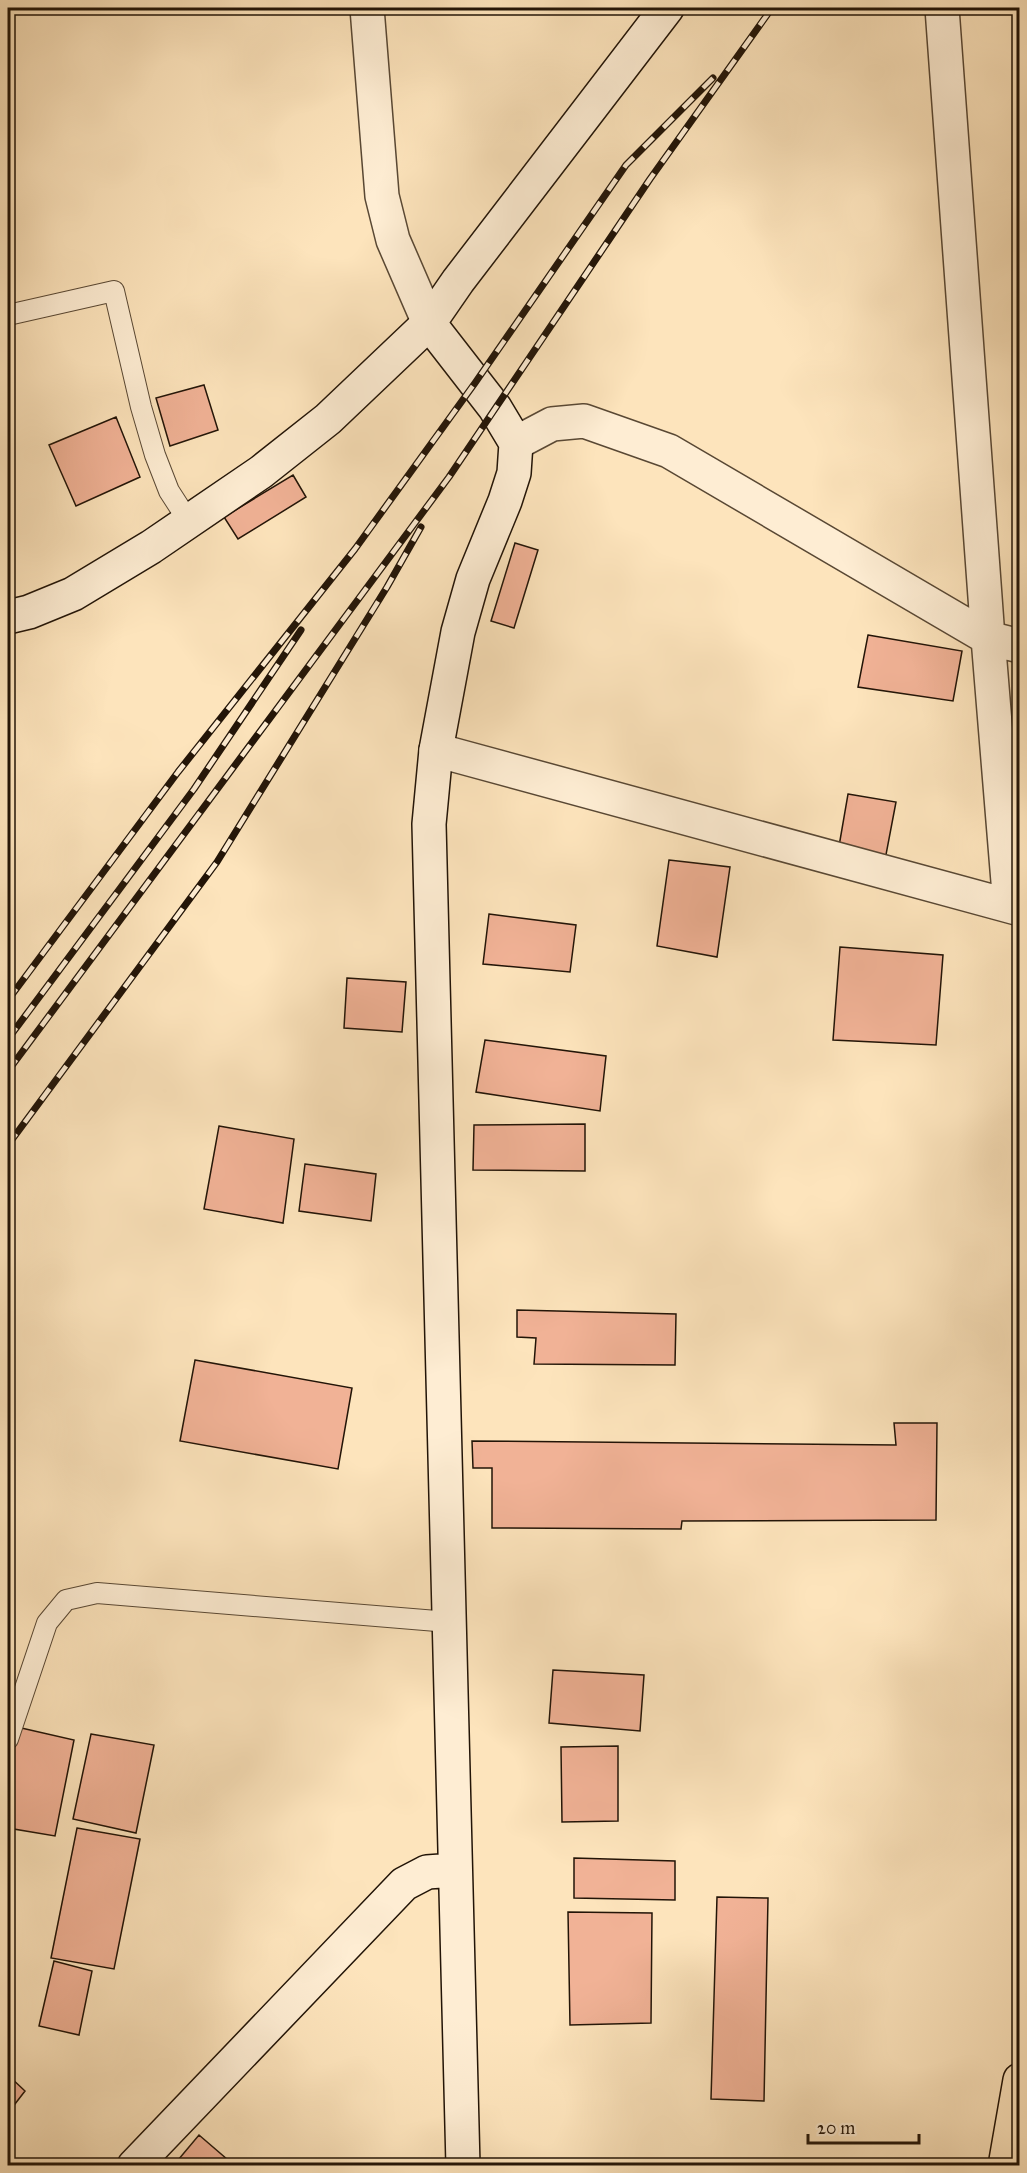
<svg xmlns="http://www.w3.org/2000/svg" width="1027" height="2173" font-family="'IM FELL Great Primer',serif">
<rect width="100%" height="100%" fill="#fde4bc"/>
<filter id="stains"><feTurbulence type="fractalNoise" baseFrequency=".00333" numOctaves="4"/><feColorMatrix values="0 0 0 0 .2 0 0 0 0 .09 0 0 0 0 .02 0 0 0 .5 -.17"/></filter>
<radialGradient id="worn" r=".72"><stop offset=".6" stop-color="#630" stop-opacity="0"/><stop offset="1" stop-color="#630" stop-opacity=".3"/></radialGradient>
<path fill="#f1b296" stroke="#221407" stroke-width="1.5" d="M 204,385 L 218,430 L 170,446 L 156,398 Z
M 116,417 L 140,477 L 76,506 L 49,445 Z
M 293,475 L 306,497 L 238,539 L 224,517 Z
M 515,543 L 538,550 L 514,628 L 491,621 Z
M 868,635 L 962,651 L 953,701 L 858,687 Z
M 1016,761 L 1020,761 L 1020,795 L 1012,795 Z
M 848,794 L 896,802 L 885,860 L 838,852 Z
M 669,860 L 730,867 L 717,957 L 657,946 Z
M 489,914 L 576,925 L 570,972 L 483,964 Z
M 840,947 L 943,955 L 936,1045 L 833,1040 Z
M 347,978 L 406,982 L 402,1032 L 344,1028 Z
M 485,1040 L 606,1056 L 600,1111 L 476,1092 Z
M 585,1124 L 585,1171 L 473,1170 L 474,1125 Z
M 219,1126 L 294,1139 L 283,1223 L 204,1209 Z
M 305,1164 L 376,1174 L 371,1221 L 299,1211 Z
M 517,1310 L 676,1314 L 675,1365 L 534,1364 L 536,1338 L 517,1337 Z
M 195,1360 L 352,1388 L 338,1469 L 180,1441 Z
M 894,1423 L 937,1423 L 936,1520 L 682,1521 L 681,1529 L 492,1528 L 492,1468 L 473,1468 L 472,1441 L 896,1445 Z
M 553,1670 L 644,1675 L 640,1731 L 549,1723 Z
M 17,1727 L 74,1740 L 55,1836 L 8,1828 L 8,1781 Z
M 91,1734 L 154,1745 L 136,1833 L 73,1819 Z
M 618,1746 L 618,1821 L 562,1822 L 561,1747 Z
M 77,1828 L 140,1839 L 114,1969 L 51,1958 Z
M 574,1858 L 675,1861 L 675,1900 L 574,1898 Z
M 717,1897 L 768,1898 L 764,2101 L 711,2099 Z
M 568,1912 L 652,1913 L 651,2023 L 570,2025 Z
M 54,1961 L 92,1971 L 79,2035 L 39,2026 Z
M 8,2075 L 25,2091 L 8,2113 Z
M 199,2135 L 235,2166 L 173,2166 Z"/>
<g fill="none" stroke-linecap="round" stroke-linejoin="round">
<defs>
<path id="lane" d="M 8,315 L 114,291 L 141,407 L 155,455 L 169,491 L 189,522
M 8,1739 L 47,1623 L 66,1600 L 97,1593 L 449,1622"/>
<path id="street" d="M 367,8 L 382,196 L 393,240 L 429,323
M 942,8 L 988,638 L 1010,906
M 516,443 L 552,424 L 584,421 L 669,451 L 988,638 L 1020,646
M 436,750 L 1020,909"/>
<path id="secondary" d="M 429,323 L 495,408 L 516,443 L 514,473 L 505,501 L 473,579 L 458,632 L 436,750 L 429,824 L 463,2166
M 8,617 L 29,612 L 73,594 L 151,547 L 261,472 L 328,419 L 429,323 L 458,281 L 667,8
M 134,2166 L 404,1884 L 427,1872 L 455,1870"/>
<path id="primary" d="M 1005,2166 L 1020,2080"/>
</defs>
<use href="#lane" stroke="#594834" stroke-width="22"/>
<use href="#street" stroke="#594834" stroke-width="36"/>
<use href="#secondary" stroke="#221407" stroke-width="36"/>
<use href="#primary" stroke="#221407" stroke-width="36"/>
<use href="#lane" stroke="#feedd3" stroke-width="20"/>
<use href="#street" stroke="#feedd3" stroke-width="33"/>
<use href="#secondary" stroke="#feedd3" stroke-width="33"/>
<use href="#primary" stroke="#fde4bc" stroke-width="33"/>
<defs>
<path id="rail" d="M 8,1000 L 178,772 L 355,549 L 475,383 L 626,165 L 713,78
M 8,1039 L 194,789 L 301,630
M 8,1071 L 449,477 L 650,179 L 772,8
M 8,1145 L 217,862 L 387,587 L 421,527"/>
</defs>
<use href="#rail" stroke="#221407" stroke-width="7"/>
<use href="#rail" stroke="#feedd3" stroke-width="4.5" stroke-dasharray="14" stroke-linecap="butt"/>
</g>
<rect width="1027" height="2173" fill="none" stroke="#fde4bc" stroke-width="30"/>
<rect x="9" y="9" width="1009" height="2155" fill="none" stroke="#221407" stroke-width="3"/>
<rect x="15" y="15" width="997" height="2143" fill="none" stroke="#221407" stroke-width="1.5"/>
<path d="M808 2134v9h111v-9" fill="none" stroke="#221407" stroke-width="3"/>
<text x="817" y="2134" font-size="18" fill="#221407" stroke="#feedd3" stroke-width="4.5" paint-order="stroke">20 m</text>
<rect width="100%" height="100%" filter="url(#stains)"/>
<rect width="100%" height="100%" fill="url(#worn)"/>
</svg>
